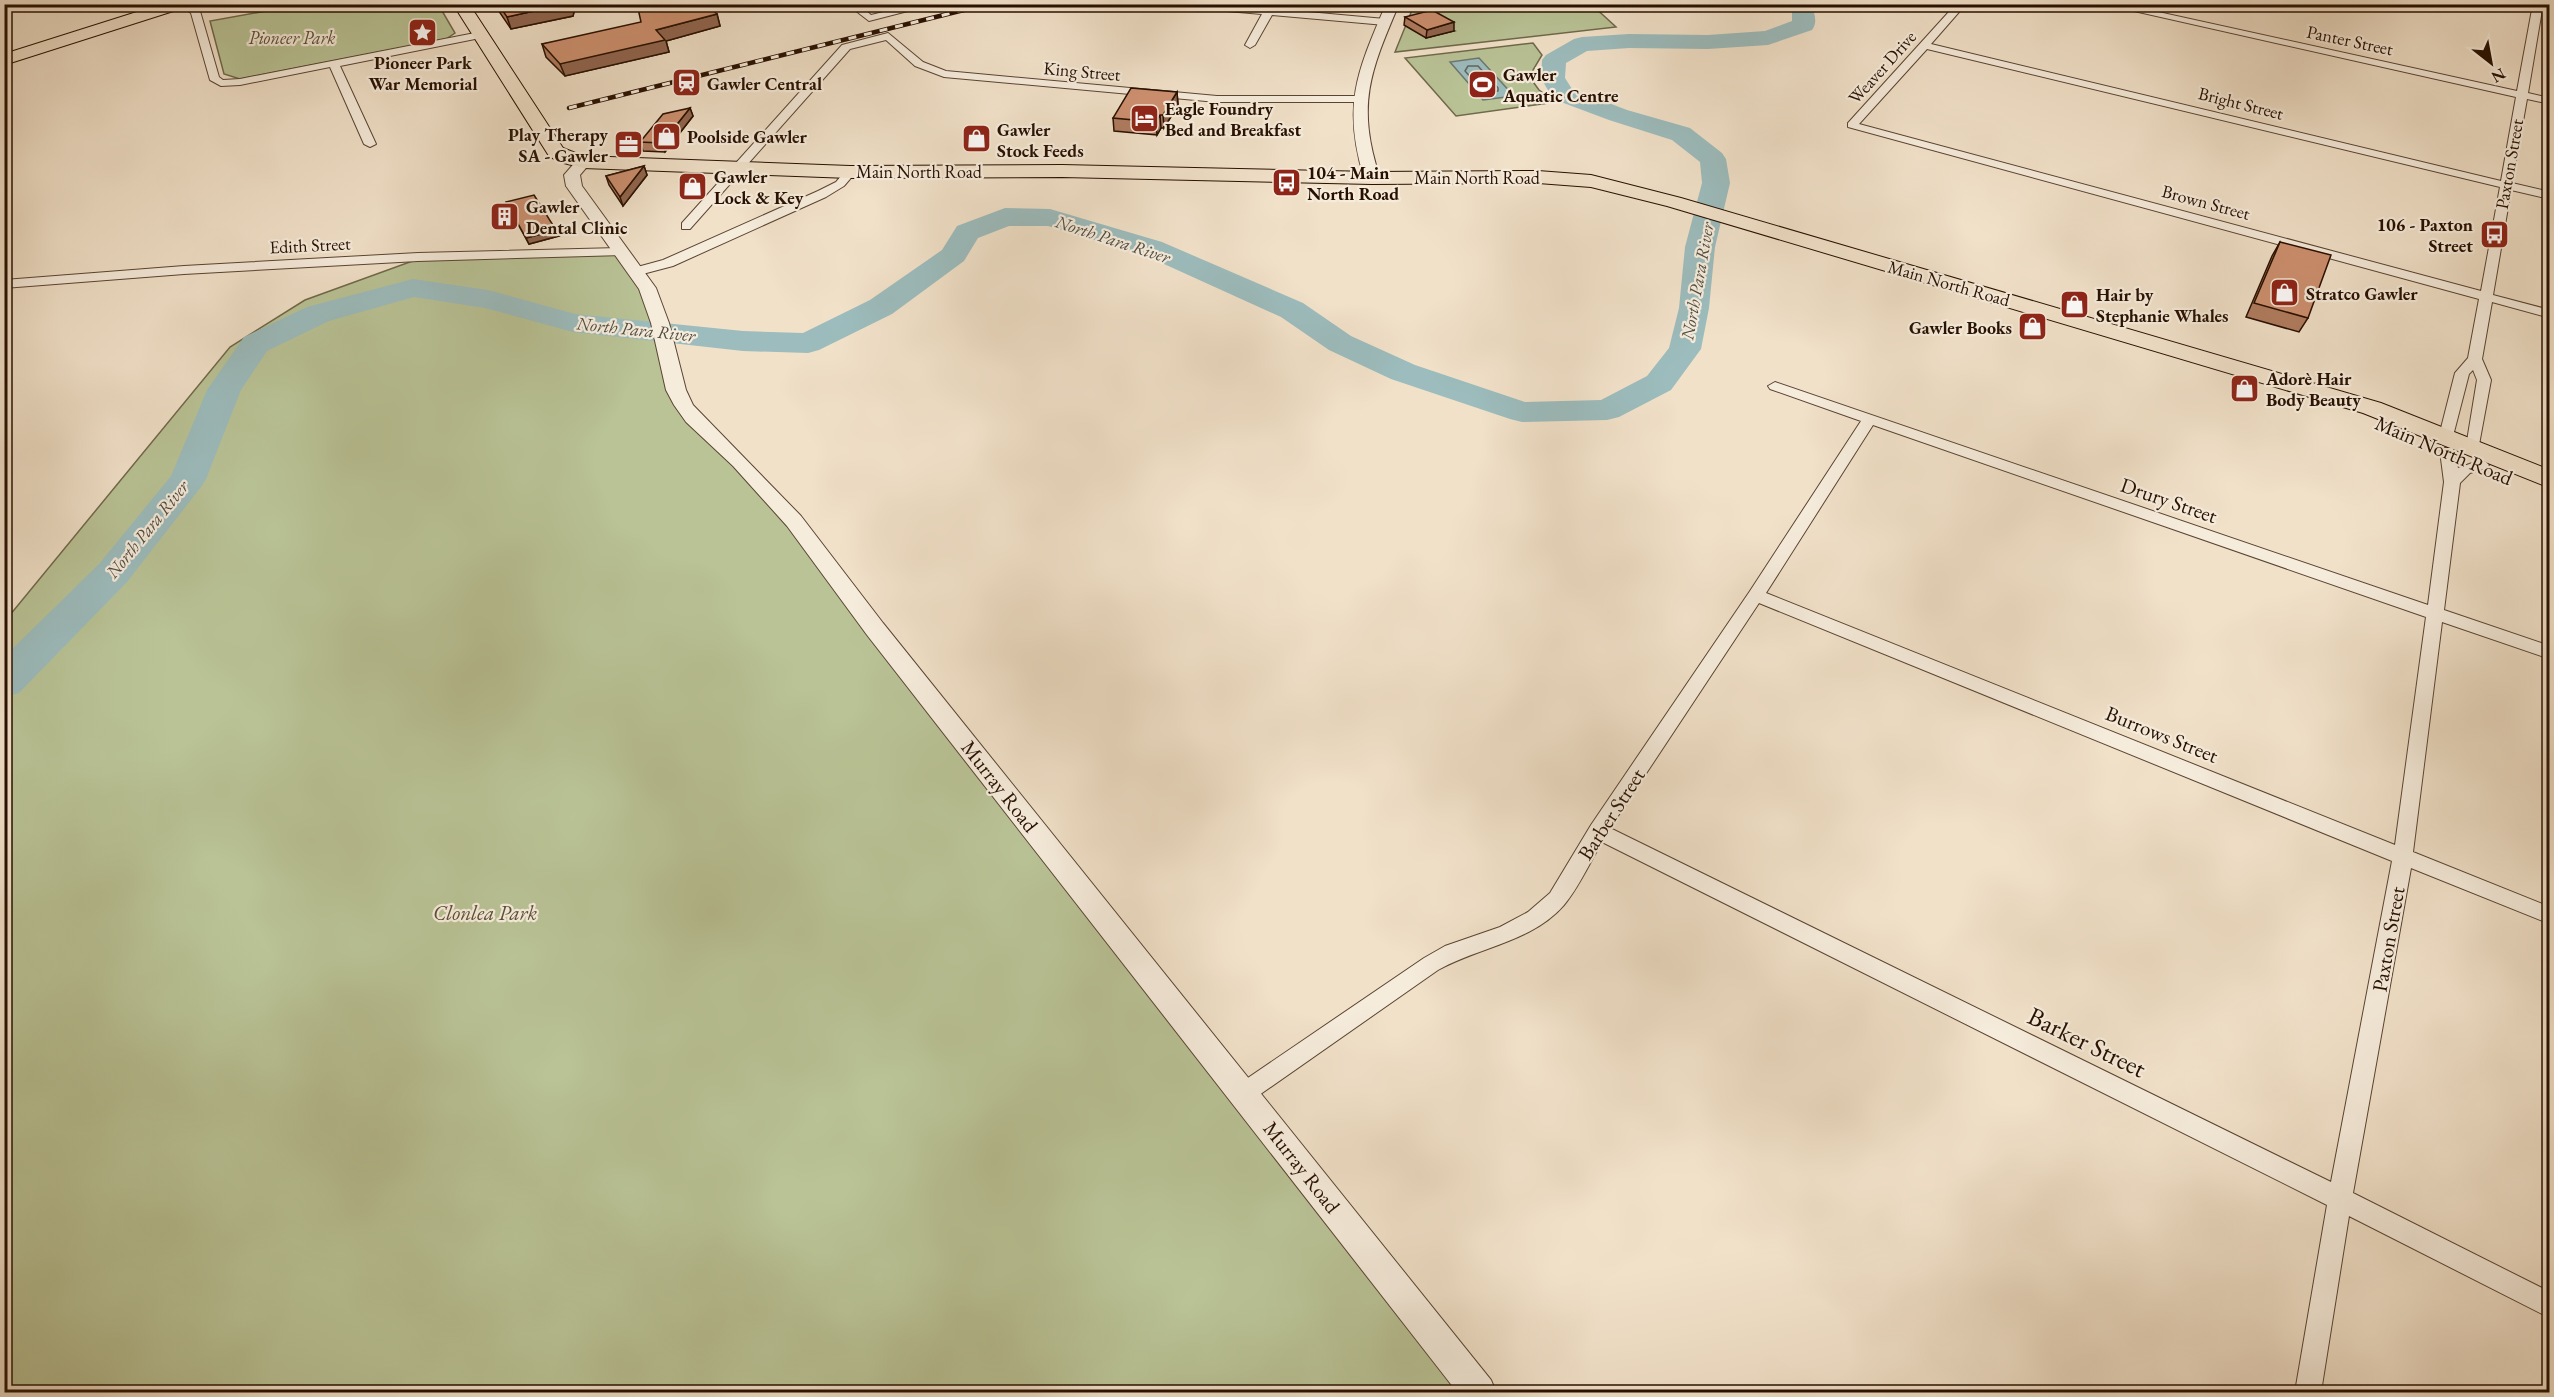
<svg xmlns="http://www.w3.org/2000/svg" width="2554" height="1397" font-family="'EB Garamond',serif">
<rect width="100%" height="100%" fill="#f1e1c9"/>
<filter id="stains"><feTurbulence type="fractalNoise" baseFrequency=".00333" numOctaves="4"/><feColorMatrix values="0 0 0 0 .2 0 0 0 0 .09 0 0 0 0 .02 0 0 0 .5 -.17"/></filter>
<radialGradient id="worn" r=".72"><stop offset=".6" stop-color="#630" stop-opacity="0"/><stop offset="1" stop-color="#630" stop-opacity=".3"/></radialGradient>
<path fill="#b9c396" stroke="#70694b" stroke-width="1.5" d="M 438,4 L 455,33 L 446,39 L 240,79 L 224,74 L 210,21 L 272,10 L 289,5 Z
M 1414,5 L 1592,5 L 1616,27 L 1395,52 Z
M 1533,43 L 1542,55 L 1533,70 L 1531,79 L 1539,90 L 1556,102 L 1456,116 L 1405,58 Z
M 619,252 L 635,272 L 676,391 L 740,462 L 875,629 L 1479,1392 L 5,1392 L 5,621 L 230,347 L 305,300 L 418,259 Z"/>
<path fill="#9cbcbd" stroke="#6d7771" stroke-width="1.5" d="M 1479,58 L 1514,96 L 1483,100 L 1450,62 Z"/>
<g fill="none" stroke-linecap="round" stroke-linejoin="round">
<path stroke="#62665e" stroke-width="1.5" d="M 1468,66 L 1478,66 L 1498,88 L 1498,91 L 1485,93 L 1465,71 Z"/>
<path fill="#9cbcbd" fill-rule="evenodd" d="M 1786,4 L 1809,4 C 1815,12 1818,22 1812,30 L 1768,45 L 1708,49 L 1629,48 L 1587,51 L 1566,63 L 1565,78 L 1572,89 L 1627,110 L 1690,128 L 1722,153 L 1726,159 L 1730,183 L 1715,247 L 1709,308 L 1701,349 L 1671,390 L 1619,417 L 1607,420 L 1522,422 L 1510,419 L 1391,379 L 1329,350 L 1281,317 L 1142,254 L 1048,226 L 1009,226 L 978,238 L 964,261 L 892,314 L 819,350 L 808,353 L 743,351 L 573,332 L 485,308 L 414,297 L 329,321 L 267,351 L 241,390 L 206,479 L 201,487 L 127,582 L 19,693 L 4,697 L 4,657 L 99,564 L 171,476 L 207,390 L 244,337 L 307,307 L 413,279 L 488,290 L 575,314 L 743,331 L 803,333 L 870,300 L 942,250 L 957,226 L 1005,208 L 1050,209 L 1162,242 L 1303,303 L 1351,336 L 1415,365 L 1525,402 L 1601,400 L 1647,376 L 1669,348 L 1679,308 L 1685,247 L 1702,183 L 1700,162 L 1672,140 L 1609,120 L 1553,99 L 1541,78 L 1542,60 L 1546,55 L 1574,39 L 1582,37 L 1629,34 L 1708,35 L 1765,31 L 1792,21 L 1792,12 Z"/>
<defs>
<path id="minor" d="M 177,4 L 189,4 L 200,11 L 219,77 L 223,80 L 240,79 L 480,32 L 485,35 L 480,38 L 340,66 L 376,144 L 370,147 L 364,144 L 330,67 L 240,85 L 221,86 L 210,80 L 191,13 Z
M 847,4 L 858,4 L 871,15 L 916,4 L 935,4 L 869,21 Z
M 1176,4 L 1219,4 L 1266,9 L 1268,4 L 1278,4 L 1275,9 L 1385,19 L 1390,22 L 1385,25 L 1272,15 L 1255,45 L 1250,48 L 1245,45 L 1262,14 L 1180,7 Z
M 1956,4 L 1966,4 L 1931,44 L 2501,181 L 2516,97 L 2103,4 L 2122,4 L 2517,91 L 2533,4 L 2543,4 L 2528,93 L 2550,98 L 2550,104 L 2527,99 L 2512,183 L 2550,192 L 2550,199 L 2511,190 L 2493,295 L 2550,310 L 2550,318 L 2492,302 L 2482,359 L 2491,380 L 2478,450 L 2468,450 L 2466,447 L 2477,380 L 2473,370 L 2469,374 L 2453,436 L 2446,440 L 2439,436 L 2455,373 L 2468,358 L 2479,299 L 1848,127 L 1848,123 ZM 1927,49 L 2500,187 L 2481,291 L 1859,124 Z
M 888,33 L 923,62 L 946,71 L 1217,96 L 1359,96 L 1364,99 L 1359,102 L 1217,102 L 944,77 L 915,66 L 886,40 L 850,49 L 690,229 L 682,229 L 682,223 L 842,45 Z
M 850,169 L 856,172 L 844,186 L 826,197 L 673,266 L 635,276 L 629,272 L 630,269 L 663,260 L 818,191 L 836,182 L 846,170 Z
M 619,248 L 625,252 L 623,255 L 418,261 L 184,274 L 4,288 L 4,280 L 184,266 L 418,253 Z
M 1775,382 L 2428,605 L 2444,482 L 2440,451 L 2443,448 L 2453,448 L 2458,468 L 2481,460 L 2486,462 L 2489,465 L 2486,468 L 2470,473 L 2460,483 L 2444,610 L 2550,646 L 2550,659 L 2442,622 L 2413,852 L 2550,907 L 2550,924 L 2411,868 L 2353,1193 L 2550,1292 L 2550,1318 L 2349,1216 L 2321,1392 L 2295,1392 L 2327,1205 L 1602,842 C 1590,862 1579,887 1564,905 C 1532,942 1479,947 1438,970 L 1252,1100 L 1244,1104 L 1236,1100 L 1233,1093 L 1236,1086 L 1424,958 L 1445,946 L 1500,927 L 1528,912 L 1550,893 L 1591,825 L 1750,591 L 1861,421 L 1770,389 L 1768,386 ZM 1873,425 L 2426,617 L 2395,845 L 1766,593 ZM 1759,603 L 2392,861 L 2331,1182 L 1610,828 Z"/>
<path id="tertiary" d="M 1386,4 L 1399,4 C 1370,72 1356,105 1380,178 L 1372,183 L 1364,178 C 1342,105 1357,72 1386,4 Z
M 583,157 L 591,162 L 580,175 L 582,186 L 656,288 L 669,323 L 686,390 L 693,405 L 801,516 L 883,623 L 1491,1380 L 1496,1392 L 1457,1392 L 867,635 L 787,526 L 733,466 L 686,422 L 674,405 L 666,390 L 651,323 L 639,289 L 566,186 L 564,175 L 578,159 Z"/>
<path id="primary" d="M 162,4 L 188,4 L 186,7 L 4,65 L 4,54 Z
M 453,4 L 469,4 L 563,148 L 583,156 L 850,166 L 1062,165 L 1372,172 L 1538,171 L 1591,175 L 1681,198 L 2381,403 L 2550,470 L 2550,488 L 2363,413 L 1667,206 L 1591,187 L 1538,183 L 1372,184 L 1062,177 L 850,178 L 583,168 L 560,162 L 549,156 Z"/>
</defs>
<use href="#minor" stroke="#5a4432" stroke-width="2"/>
<use href="#tertiary" stroke="#5a4432" stroke-width="2"/>
<use href="#primary" stroke="#270f00" stroke-width="2"/>
<use href="#minor" fill="#f6ecdc" fill-rule="evenodd"/>
<use href="#tertiary" fill="#f6ecdc" fill-rule="evenodd"/>
<use href="#primary" fill="#f1e1c9" fill-rule="evenodd"/>
<defs>
<path id="rail" d="M 569,108 L 988,4"/>
</defs>
<use href="#rail" stroke="#270f00" stroke-width="4.5"/>
<use href="#rail" stroke="#f6ecdc" stroke-width="3" stroke-dasharray="8" stroke-linecap="butt"/>
</g>
<path fill="#b07c60" stroke="#270f00" stroke-width="1.5" d="M 494,4 L 576,4 L 573,16 L 511,29 Z
M 717,14 L 720,26 L 666,41 L 669,52 L 565,76 L 546,57 L 542,44 Z
M 1405,17 L 1454,31 L 1426,38 L 1404,25 Z
M 1177,92 L 1178,105 L 1164,128 L 1161,128 L 1157,135 L 1114,131 L 1113,118 Z
M 690,108 L 693,116 L 665,152 L 643,151 L 640,142 Z
M 644,166 L 647,175 L 623,206 L 609,185 L 606,176 Z
M 506,202 L 559,236 L 529,244 Z
M 2280,242 L 2308,318 L 2299,332 L 2246,317 L 2272,256 Z"/>
<path fill="#90654e" stroke="#270f00" stroke-width="1.5" d="M 566,4 L 576,4 L 573,16 L 511,29 L 507,17 Z
M 717,14 L 720,26 L 666,41 L 669,52 L 565,76 L 560,64 L 656,30 Z
M 1454,22 L 1454,31 L 1426,38 L 1427,30 Z
M 1177,92 L 1178,105 L 1164,128 L 1163,115 Z
M 690,108 L 693,116 L 665,152 L 662,143 Z
M 1160,115 L 1161,128 L 1157,135 L 1156,122 Z
M 644,166 L 647,175 L 623,206 L 620,197 Z
M 556,230 L 559,236 L 529,244 L 526,238 Z"/>
<path fill="#cd9070" stroke="#270f00" stroke-width="1.5" d="M 498,4 L 566,4 L 507,17 Z
M 637,4 L 707,4 L 717,14 L 656,30 L 665,40 L 560,64 L 542,44 L 641,22 Z
M 1432,10 L 1454,22 L 1427,30 L 1405,17 Z
M 1131,88 L 1177,92 L 1163,115 L 1160,115 L 1156,122 L 1113,118 Z
M 690,108 L 662,143 L 640,142 L 663,114 Z
M 644,166 L 620,197 L 606,176 Z
M 534,195 L 556,230 L 526,238 L 506,202 Z
M 2280,242 L 2331,255 L 2308,318 L 2254,303 Z"/>
<defs>
<symbol id="sight-square" viewBox="-11 -11 22 22"><rect x="-9" y="-9" width="18" height="18" rx="4" fill="#8f2418" stroke="#f6ecdc"/><path d="M0-6L1.8-2.2L6-1.7L2.9 1.2L3.7 5.4L0 3.3L-3.7 5.4L-2.9 1.2L-6-1.7L-1.8-2.2Z" fill="#fff"/></symbol>
<symbol id="station-square" viewBox="-11 -11 22 22"><rect x="-9" y="-9" width="18" height="18" rx="4" fill="#8f2418" stroke="#f6ecdc"/><path d="M-3-6H3Q5-6 5-4V2Q5 4 3 4L4.5 6H3L1.5 4h-3L-3 6H-4.5L-3 4Q-5 4-5 2V-4Q-5-6-3-6ZM-3.5-4v3h7v-3ZM-3.5 1v1.5H-2V1ZM2 1v1.5H3.5V1Z" fill="#fff"/></symbol>
<symbol id="stadium-square" viewBox="-11 -11 22 22"><rect x="-9" y="-9" width="18" height="18" rx="4" fill="#8f2418" stroke="#f6ecdc"/><path d="M0-5a6.5 5 0 1 0 0 10a6.5 5 0 1 0 0-10ZM-3.5-1.8h7v3.6h-7Z" fill="#fff"/></symbol>
<symbol id="hotel-square" viewBox="-11 -11 22 22"><rect x="-9" y="-9" width="18" height="18" rx="4" fill="#8f2418" stroke="#f6ecdc"/><path d="M-6-4.5h1.5V1H6V5H4.5V3h-9V5H-6ZM-4 0a1.8 1.8 0 1 1 3.6 0ZM.5 0V-2.5h3Q6-2.5 6 0Z" fill="#fff"/></symbol>
<symbol id="shop-square" viewBox="-11 -11 22 22"><rect x="-9" y="-9" width="18" height="18" rx="4" fill="#8f2418" stroke="#f6ecdc"/><path d="M-5-2.5h2.3a2.7 3.5 0 0 1 5.4 0H5L5.5 6h-11ZM-1.5-2.5h3a1.5 2.3 0 0 0-3 0Z" fill="#fff"/></symbol>
<symbol id="office-square" viewBox="-11 -11 22 22"><rect x="-9" y="-9" width="18" height="18" rx="4" fill="#8f2418" stroke="#f6ecdc"/><path d="M-6-3h4V-5.5h4V-3h4V5H-6ZM-1-4.5V-3h2v-1.5ZM-6 0V1H6V0Z" fill="#fff"/></symbol>
<symbol id="bus-square" viewBox="-11 -11 22 22"><rect x="-9" y="-9" width="18" height="18" rx="4" fill="#8f2418" stroke="#f6ecdc"/><path d="M-5-6H5V4H4V6H2V4H-2V6H-4V4H-5ZM-3.5-4V0h7V-4ZM-3.5 1.2v1.5H-2V1.2ZM2 1.2v1.5H3.5V1.2Z" fill="#fff"/></symbol>
<symbol id="building-square" viewBox="-11 -11 22 22"><rect x="-9" y="-9" width="18" height="18" rx="4" fill="#8f2418" stroke="#f6ecdc"/><path d="M-4-6H4V6H1V3H-1V6H-4ZM-2.5-4.3h1.7v1.8h-1.7ZM.8-4.3h1.7v1.8H.8ZM-2.5-1h1.7V.8h-1.7ZM.8-1h1.7V.8H.8Z" fill="#fff"/></symbol>
</defs>
<g fill-rule="evenodd">
<use href="#sight-square" x="406" y="16" width="33" height="33"/>
<use href="#station-square" x="670" y="66" width="33" height="33"/>
<use href="#stadium-square" x="1466" y="68" width="33" height="33"/>
<use href="#hotel-square" x="1128" y="102" width="33" height="33"/>
<use href="#shop-square" x="650" y="120" width="33" height="33"/>
<use href="#shop-square" x="960" y="122" width="33" height="33"/>
<use href="#office-square" x="612" y="128" width="33" height="33"/>
<use href="#bus-square" x="1270" y="166" width="33" height="33"/>
<use href="#shop-square" x="676" y="170" width="33" height="33"/>
<use href="#building-square" x="488" y="200" width="33" height="33"/>
<use href="#bus-square" x="2478" y="218" width="33" height="33"/>
<use href="#shop-square" x="2268" y="276" width="33" height="33"/>
<use href="#shop-square" x="2058" y="288" width="33" height="33"/>
<use href="#shop-square" x="2016" y="310" width="33" height="33"/>
<use href="#shop-square" x="2228" y="372" width="33" height="33"/>
</g>
<g text-anchor="middle" dominant-baseline="central" stroke-width="4.5" stroke-linejoin="round" paint-order="stroke">
<g font-size="18" font-style="italic" fill="#5a4e34" stroke="#f6ecdc">
<text x="292" y="37">Pioneer Park</text>
</g>
<g font-size="18" fill="#270f00" stroke="#f6ecdc">
<text transform="translate(2350 40) rotate(12)">Panter Street</text>
<text transform="translate(1882 67) rotate(-48)">Weaver Drive</text>
<text transform="translate(1082 71) rotate(5)">King Street</text>
<text transform="translate(2241 103) rotate(14)">Bright Street</text>
<text transform="translate(2509 164) rotate(-80)">Paxton Street</text>
<text x="919" y="171">Main North Road</text>
<text x="1477" y="177">Main North Road</text>
<text transform="translate(2206 202) rotate(15)">Brown Street</text>
<text transform="translate(310 245) rotate(-3)">Edith Street</text>
<text transform="translate(1949 283) rotate(16)">Main North Road</text>
</g>
<g font-size="18" font-weight="bold" fill="#270f00" stroke="#f6ecdc" text-anchor="start">
<text x="423" y="62" text-anchor="middle">Pioneer Park<tspan x="423" dy="21">War Memorial</tspan></text>
<text x="1503" y="74">Gawler<tspan x="1503" dy="21">Aquatic Centre</tspan></text>
<text x="707" y="83">Gawler Central</text>
<text x="1165" y="108">Eagle Foundry<tspan x="1165" dy="21">Bed and Breakfast</tspan></text>
<text x="997" y="129">Gawler<tspan x="997" dy="21">Stock Feeds</tspan></text>
<text x="608" y="134" text-anchor="end">Play Therapy<tspan x="608" dy="21">SA - Gawler</tspan></text>
<text x="687" y="136">Poolside Gawler</text>
<text x="1307" y="172">104 - Main<tspan x="1307" dy="21">North Road</tspan></text>
<text x="714" y="176">Gawler<tspan x="714" dy="21">Lock &amp; Key</tspan></text>
<text x="526" y="206">Gawler<tspan x="526" dy="21">Dental Clinic</tspan></text>
<text x="2473" y="224" text-anchor="end">106 - Paxton<tspan x="2473" dy="21">Street</tspan></text>
<text x="2306" y="293">Stratco Gawler</text>
<text x="2096" y="294">Hair by<tspan x="2096" dy="21">Stephanie Whales</tspan></text>
<text x="2012" y="327" text-anchor="end">Gawler Books</text>
<text x="2266" y="378">Adorè Hair<tspan x="2266" dy="21">Body Beauty</tspan></text>
</g>
<g font-size="18" font-style="italic" fill="#504c42" stroke="#f6ecdc">
<text transform="translate(1113 239) rotate(18)">North Para River</text>
<text transform="translate(1697 281) rotate(-80)">North Para River</text>
<text transform="translate(636 329) rotate(6)">North Para River</text>
<text transform="translate(147 529) rotate(-51)">North Para River</text>
</g>
<g font-size="21" fill="#270f00" stroke="#f6ecdc">
<text transform="translate(2444 450) rotate(23)">Main North Road</text>
<text transform="translate(2169 500) rotate(19)">Drury Street</text>
<text transform="translate(2162 734) rotate(22)">Burrows Street</text>
<text transform="translate(1000 786) rotate(52)">Murray Road</text>
<text transform="translate(1611 814) rotate(-57)">Barber Street</text>
<text transform="translate(2388 939) rotate(-80)">Paxton Street</text>
<text transform="translate(1302 1167) rotate(52)">Murray Road</text>
</g>
<g font-size="21" font-style="italic" fill="#5a4e34" stroke="#f6ecdc">
<text x="485" y="912">Clonlea Park</text>
</g>
<g font-size="26" fill="#270f00" stroke="#f6ecdc">
<text transform="translate(2087 1042) rotate(26)">Barker Street</text>
</g>
</g>
<rect width="2554" height="1397" fill="none" stroke="#f1e1c9" stroke-width="24"/>
<rect x="6" y="6" width="2542" height="1385" fill="none" stroke="#270f00" stroke-width="3"/>
<rect x="12" y="12" width="2530" height="1373" fill="none" stroke="#270f00" stroke-width="1.5"/>
<g transform="translate(2491 63) rotate(149)" stroke="#f6ecdc" stroke-width="4.5" paint-order="stroke">
<path d="M0-4.5L10 22L0 15L-10 22Z" fill="#270f00"/>
<text y="-9" font-size="16" font-weight="bold" text-anchor="middle" fill="#270f00">N</text>
</g>
<rect width="100%" height="100%" filter="url(#stains)"/>
<rect width="100%" height="100%" fill="url(#worn)"/>
</svg>
